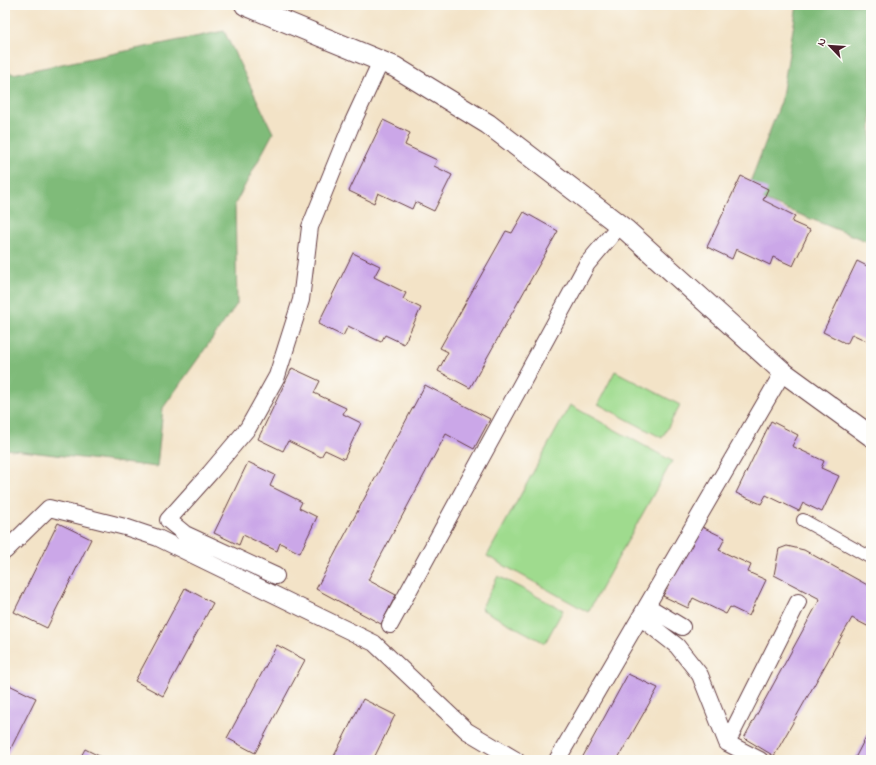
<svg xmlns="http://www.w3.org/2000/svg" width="876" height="765" font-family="'Indie Flower',sans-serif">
<rect width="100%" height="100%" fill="#fdfcf7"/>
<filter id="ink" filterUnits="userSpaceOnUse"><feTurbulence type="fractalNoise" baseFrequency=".025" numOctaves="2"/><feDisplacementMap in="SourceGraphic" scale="8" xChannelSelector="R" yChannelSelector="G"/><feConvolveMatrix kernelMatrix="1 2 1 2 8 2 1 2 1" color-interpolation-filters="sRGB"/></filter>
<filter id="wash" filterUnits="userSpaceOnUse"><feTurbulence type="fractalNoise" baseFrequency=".012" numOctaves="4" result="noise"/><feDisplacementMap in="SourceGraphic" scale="16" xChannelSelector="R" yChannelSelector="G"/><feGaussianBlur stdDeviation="0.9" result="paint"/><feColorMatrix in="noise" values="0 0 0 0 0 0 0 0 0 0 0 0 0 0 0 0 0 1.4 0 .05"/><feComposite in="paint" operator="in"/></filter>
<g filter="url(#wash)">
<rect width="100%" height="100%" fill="#f3e3c7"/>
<path fill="#9fdb8e" stroke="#747d5c" d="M 615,371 L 680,405 L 662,438 L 598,404 Z
M 570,405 L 672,461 L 588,612 L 487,556 Z
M 498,576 L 563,610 L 545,643 L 481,609 Z"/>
<path fill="#7fbb79" stroke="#646d52" d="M 797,5 L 871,5 L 871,243 L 746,193 L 781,102 Z
M 224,31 L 273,133 L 235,204 L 237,304 L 163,408 L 157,467 L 5,449 L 5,70 L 13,74 Z"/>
<g id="blocks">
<path fill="#cba7e8" d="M 383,120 L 410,133 L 405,145 L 437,160 L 434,166 L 452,175 L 434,211 L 415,202 L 412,209 L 378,193 L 374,203 L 349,191 Z
M 741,176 L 768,189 L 763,200 L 795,216 L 792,222 L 810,230 L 793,266 L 773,257 L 770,265 L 736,249 L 732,259 L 707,247 Z
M 524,212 L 558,231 L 470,388 L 438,371 L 448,352 L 440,348 L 506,231 L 512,233 Z
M 353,253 L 380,266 L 374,277 L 406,293 L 403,299 L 421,308 L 404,344 L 385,335 L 381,342 L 348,326 L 343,336 L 318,324 Z
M 857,261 L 871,268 L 871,343 L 852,334 L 847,344 L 823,332 Z
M 292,368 L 320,381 L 314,393 L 346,408 L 343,414 L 361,423 L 344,459 L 325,450 L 321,457 L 288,441 L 283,451 L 258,439 Z
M 425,385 L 490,419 L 474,449 L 446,434 L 368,580 L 396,595 L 381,624 L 316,589 Z
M 771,421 L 798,435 L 792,446 L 824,461 L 821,468 L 839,476 L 822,512 L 803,503 L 799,511 L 766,495 L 761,504 L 736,493 Z
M 248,462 L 275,475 L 270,486 L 302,502 L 299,508 L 317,517 L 300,553 L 280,543 L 277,551 L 243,535 L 239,545 L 214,533 Z
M 58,523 L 91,539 L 47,628 L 14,612 Z
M 698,525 L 725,538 L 719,550 L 751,565 L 748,572 L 766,580 L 749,616 L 730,607 L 726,614 L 693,598 L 688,608 L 663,596 Z
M 787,546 L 804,550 L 871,587 L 871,628 L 852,618 L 774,756 L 744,738 L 820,599 L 774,575 L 779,549 Z
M 185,588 L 213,603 L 163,696 L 135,681 Z
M 277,645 L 305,660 L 255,753 L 227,738 Z
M 628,674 L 658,688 L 617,760 L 581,760 Z
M 5,683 L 36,698 L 5,760 Z
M 363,699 L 395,715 L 373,760 L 332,760 Z
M 871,727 L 871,760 L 854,760 Z
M 85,749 L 107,760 L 79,760 Z"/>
</g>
</g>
<g filter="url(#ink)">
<use href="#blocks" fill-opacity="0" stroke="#633c42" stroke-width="1"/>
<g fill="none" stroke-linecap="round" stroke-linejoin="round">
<defs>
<path id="pedestrian" d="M 803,520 L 871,558"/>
<path id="minor" d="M 5,551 L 49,508 L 125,527 L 158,538 L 374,643 L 467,731 L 516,760
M 276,576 L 185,534 L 168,520 L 210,473 L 248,428 L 277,376 L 301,300 L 310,227 L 350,128 L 381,61
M 647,606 L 682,627
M 640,617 L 677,646 L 700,675 L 727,743
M 390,625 L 587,264 L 620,225
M 557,760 L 783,372
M 760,760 L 727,743 L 798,602"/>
<path id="tertiary" d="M 245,5 L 395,67 L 488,124 L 626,230 L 783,372 L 871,436"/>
</defs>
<use href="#pedestrian" stroke="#633c42" stroke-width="14"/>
<use href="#minor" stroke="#633c42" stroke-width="18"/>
<use href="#tertiary" stroke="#633c42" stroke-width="22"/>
<use href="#pedestrian" stroke="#fff" stroke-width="12"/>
<use href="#minor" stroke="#fff" stroke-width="16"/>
<use href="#tertiary" stroke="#fff" stroke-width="20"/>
</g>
</g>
<rect width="876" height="765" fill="none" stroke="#fdfcf7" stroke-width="20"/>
<g transform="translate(830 46) rotate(295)" stroke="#fdfcf7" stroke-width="3" paint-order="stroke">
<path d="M0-3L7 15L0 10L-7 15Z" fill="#4a1f2b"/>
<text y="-6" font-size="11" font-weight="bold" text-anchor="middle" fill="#4a1f2b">N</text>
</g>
</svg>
